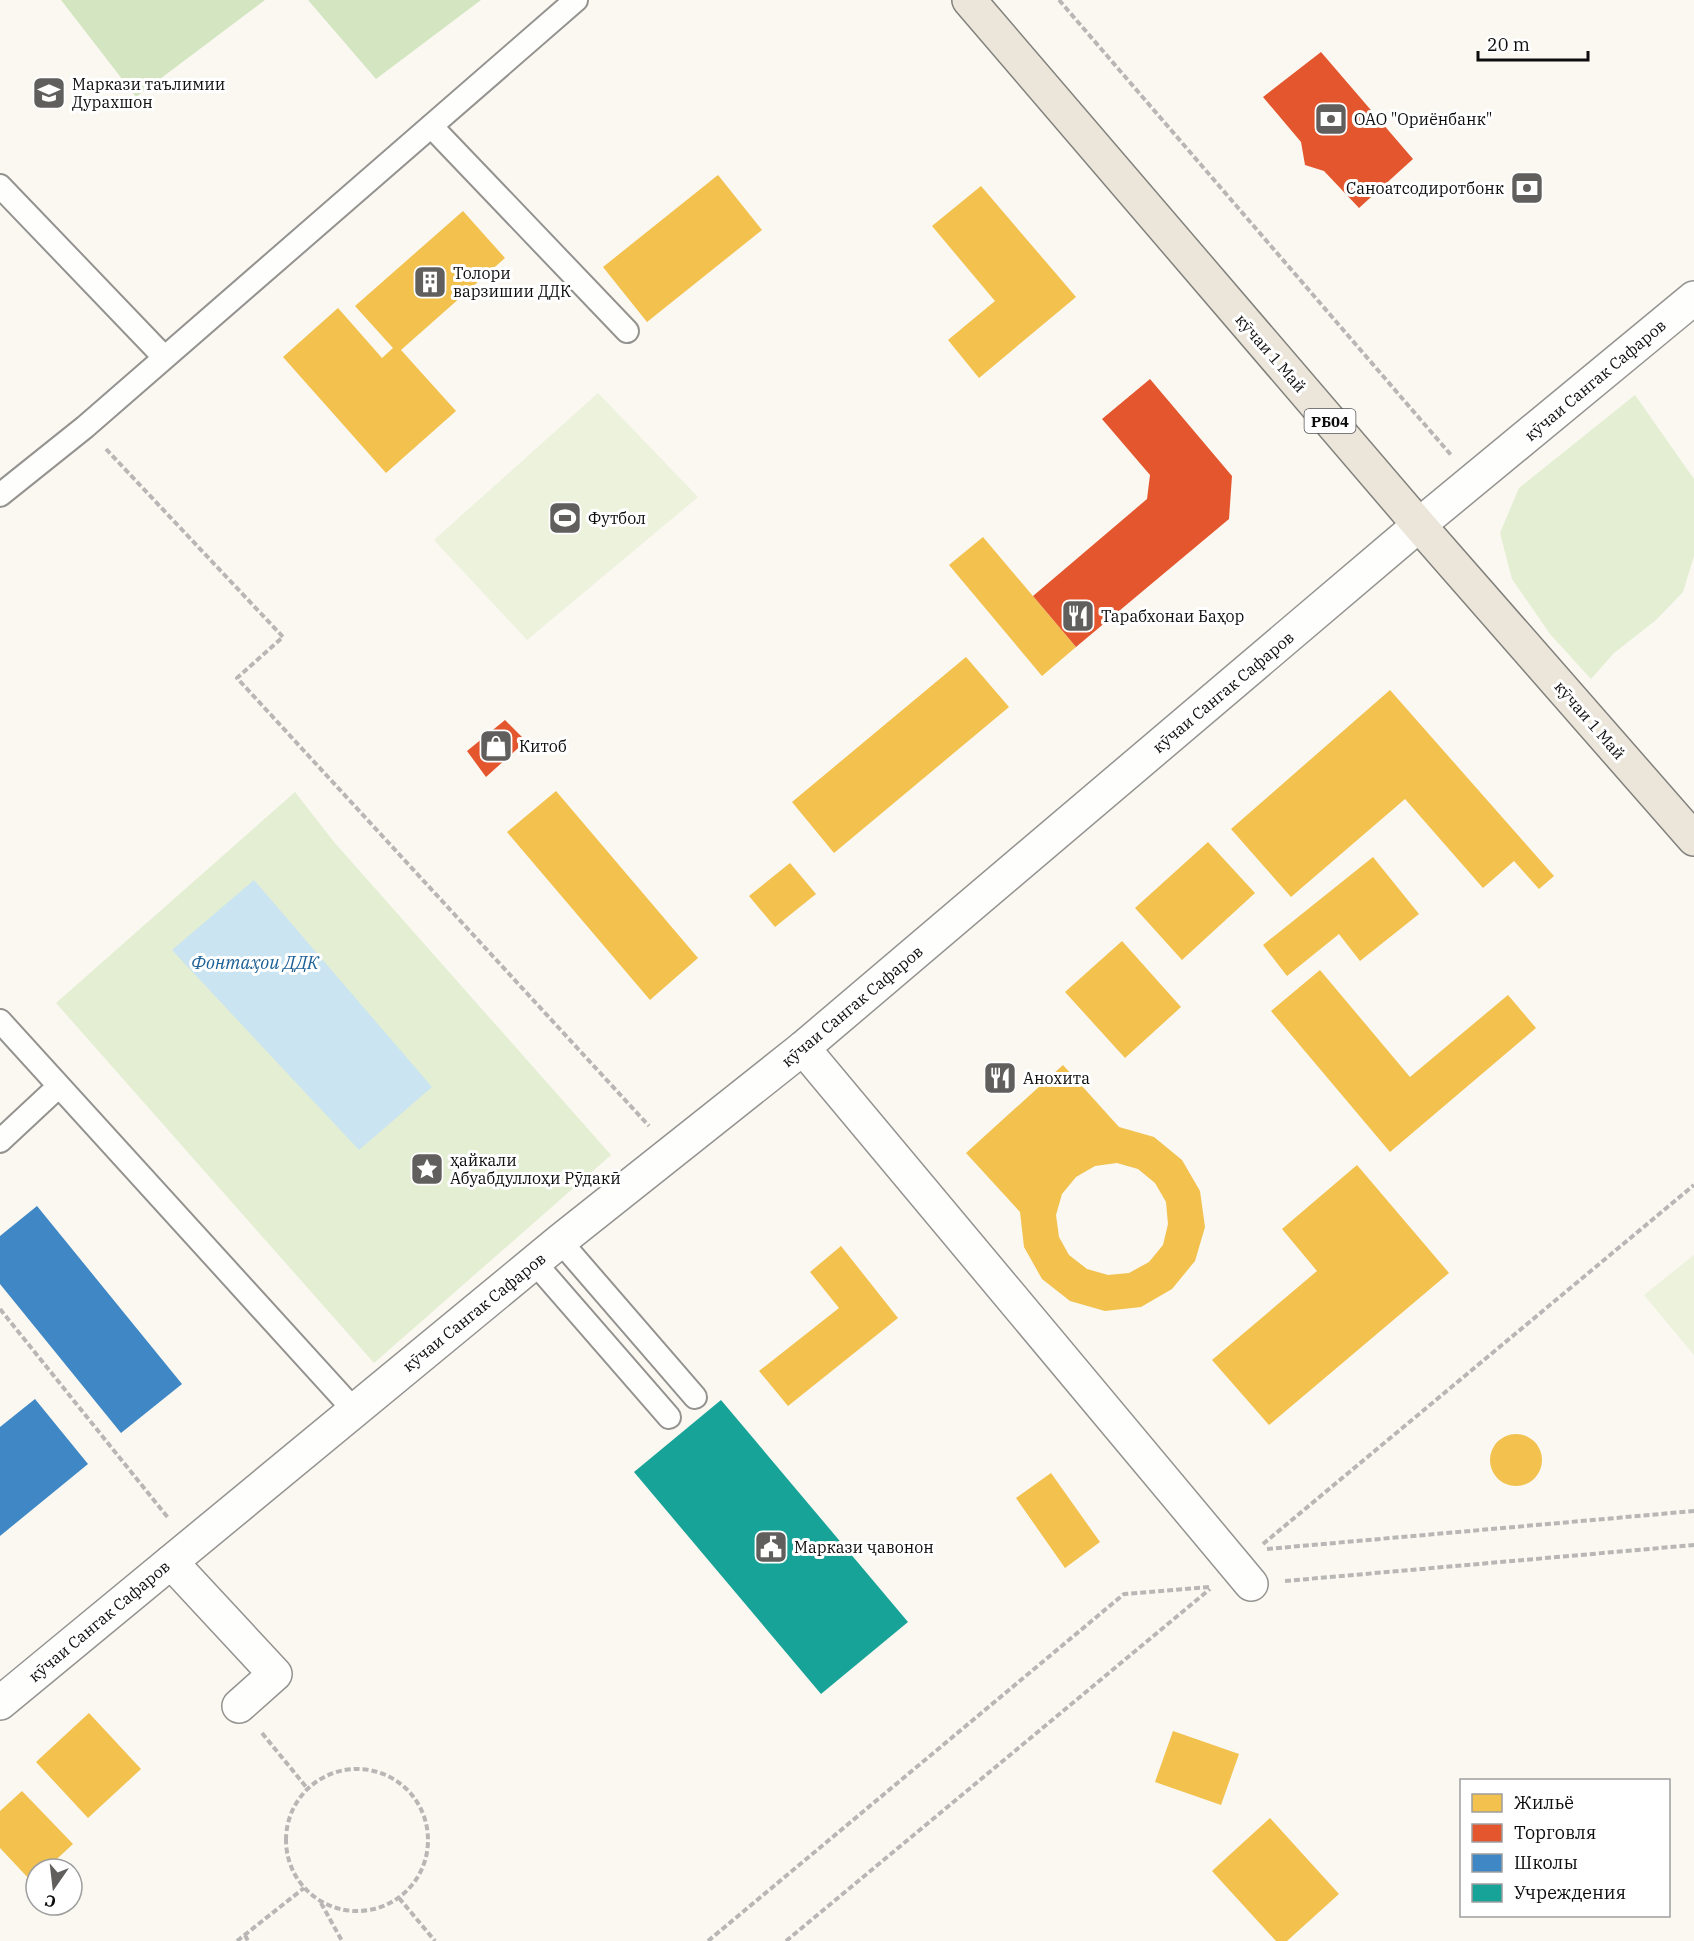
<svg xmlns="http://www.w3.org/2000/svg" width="1694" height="1941" font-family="'IBM Plex Serif',serif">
<rect width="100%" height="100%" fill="#faf8f1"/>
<path fill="#e3eed2" d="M 1635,395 L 1694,479 L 1694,556 L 1683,592 L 1656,620 L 1614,653 L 1591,679 L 1550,634 L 1512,579 L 1500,533 L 1519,488 Z
M 295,792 L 334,842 L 611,1155 L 374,1363 L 56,1003 Z"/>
<path fill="#d4e5c1" d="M 61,0 L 265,0 L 136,97 Z
M 308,0 L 481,0 L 376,79 Z"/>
<path fill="#ecf2dc" d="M 598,393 L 698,497 L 527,640 L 434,540 Z
M 1694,1255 L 1694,1355 L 1644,1295 Z"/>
<path fill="#cae4f2" d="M 254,880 L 432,1087 L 359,1150 L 172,950 Z"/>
<path fill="#f2c14e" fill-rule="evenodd" d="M 718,175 L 762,230 L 647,322 L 603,267 Z
M 981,186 L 1076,297 L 979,378 L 948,340 L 995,301 L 932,226 Z
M 463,211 L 505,258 L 401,350 L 456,411 L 386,473 L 283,357 L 338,308 L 382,358 L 393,348 L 355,306 Z
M 983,537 L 1076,647 L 1042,676 L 949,565 Z
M 966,657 L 1009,707 L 834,853 L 792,802 Z
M 1390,690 L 1554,876 L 1539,889 L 1514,861 L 1483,888 L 1405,799 L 1291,897 L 1231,829 Z
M 556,791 L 698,958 L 650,1000 L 507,832 Z
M 1208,842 L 1255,893 L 1182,960 L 1135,908 Z
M 1373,857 L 1419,914 L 1360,961 L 1339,934 L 1287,976 L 1263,945 Z
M 790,863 L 816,894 L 775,927 L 749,896 Z
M 1122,941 L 1181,1007 L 1125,1058 L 1065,992 Z
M 1320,970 L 1410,1077 L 1508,995 L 1536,1028 L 1390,1152 L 1271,1011 Z
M 1063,1065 L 1119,1127 L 1154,1137 L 1182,1160 L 1200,1191 L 1205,1227 L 1195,1261 L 1172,1289 L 1141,1307 L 1105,1311 L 1070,1301 L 1042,1279 L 1024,1247 L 1020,1212 L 966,1153 ZM 1117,1163 L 1138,1169 L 1155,1183 L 1166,1202 L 1168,1224 L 1163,1245 L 1149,1262 L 1129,1273 L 1108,1275 L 1087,1269 L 1069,1255 L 1059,1237 L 1056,1215 L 1062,1194 L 1076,1177 L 1095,1166 Z
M 1357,1165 L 1449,1273 L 1269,1425 L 1212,1360 L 1317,1271 L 1282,1229 Z
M 841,1246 L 898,1318 L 788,1406 L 759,1371 L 839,1308 L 810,1272 Z
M1490 1460a26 26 0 1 1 52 0a26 26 0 1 1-52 0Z
M 1051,1473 L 1100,1542 L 1065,1568 L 1016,1498 Z
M 89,1713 L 141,1769 L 88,1818 L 36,1762 Z
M 1173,1731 L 1239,1754 L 1221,1805 L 1155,1782 Z
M 22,1791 L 73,1844 L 46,1869 L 36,1869 L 36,1878 L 32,1882 L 0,1848 L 0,1811 Z
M 1270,1818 L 1339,1894 L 1287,1941 L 1276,1941 L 1212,1871 Z"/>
<path fill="#e4572e" d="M 1321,52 L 1413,159 L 1359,208 L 1324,171 L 1305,165 L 1301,142 L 1263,97 Z
M 1150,379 L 1232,476 L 1229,519 L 1076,647 L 1033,596 L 1147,499 L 1150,475 L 1102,419 Z
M 505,720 L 526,741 L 486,777 L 467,751 Z"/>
<path fill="#3f88c5" d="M 37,1206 L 182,1384 L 121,1433 L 0,1284 L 0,1236 Z
M 35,1399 L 88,1464 L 0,1536 L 0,1427 Z"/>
<path fill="#17a398" d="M 721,1400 L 908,1622 L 821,1694 L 634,1472 Z"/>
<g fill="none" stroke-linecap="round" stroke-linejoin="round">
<defs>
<path id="service" d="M 431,126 L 627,331
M 0,186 L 164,357
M 0,495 L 85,427 L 576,0
M 0,1021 L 354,1410
M 0,1141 L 59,1086
M 560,1241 L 695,1397
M 535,1263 L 669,1417"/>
<path id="pedestrian" d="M 803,1048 L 1251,1584
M 171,1562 L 275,1674 L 239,1706"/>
<path id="tertiary" d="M 0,1703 L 560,1241 L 803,1048 L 1419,525 L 1694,298"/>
<path id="primary" d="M 969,0 L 1419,525 L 1694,839"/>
</defs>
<use href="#service" stroke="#949390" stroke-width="26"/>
<use href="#pedestrian" stroke="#949390" stroke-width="36"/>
<use href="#tertiary" stroke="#949390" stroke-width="36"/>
<use href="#primary" stroke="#81807d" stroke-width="36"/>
<path stroke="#b8b7b6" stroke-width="4" stroke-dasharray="6 3" stroke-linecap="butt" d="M 1059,0 L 1451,455
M 106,449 L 283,637 L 237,678 L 649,1126
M 0,1309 L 169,1519
M 1263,1544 L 1694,1185
M 1267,1549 L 1694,1511
M 1285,1581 L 1694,1545
M 262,1733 L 307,1788
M286 1840a71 71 0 1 1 142 0a71 71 0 1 1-142 0Z
M 399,1898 L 435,1941
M 321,1903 L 342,1941
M 245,1935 L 248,1941
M 237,1941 L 304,1888
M 708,1941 L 1124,1594 L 1209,1587
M 786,1941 L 1210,1589"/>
<use href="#service" stroke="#fefefd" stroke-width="22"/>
<use href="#pedestrian" stroke="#fefefd" stroke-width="33"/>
<use href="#tertiary" stroke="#fefefd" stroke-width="33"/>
<use href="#primary" stroke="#ebe6d9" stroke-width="33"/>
</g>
<defs>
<symbol id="university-square" viewBox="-11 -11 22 22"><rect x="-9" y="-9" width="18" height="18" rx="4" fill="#605f5d" stroke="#fff"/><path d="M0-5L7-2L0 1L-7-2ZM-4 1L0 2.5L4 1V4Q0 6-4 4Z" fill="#fff"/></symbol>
<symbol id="bank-square" viewBox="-11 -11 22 22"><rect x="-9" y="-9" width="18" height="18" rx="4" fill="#605f5d" stroke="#fff"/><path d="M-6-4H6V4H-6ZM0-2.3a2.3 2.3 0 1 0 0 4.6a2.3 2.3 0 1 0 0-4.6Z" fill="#fff"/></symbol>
<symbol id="building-square" viewBox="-11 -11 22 22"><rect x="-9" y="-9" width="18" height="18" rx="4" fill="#605f5d" stroke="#fff"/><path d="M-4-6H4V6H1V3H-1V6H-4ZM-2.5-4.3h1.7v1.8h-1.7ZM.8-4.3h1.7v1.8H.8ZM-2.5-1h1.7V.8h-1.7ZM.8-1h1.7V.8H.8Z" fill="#fff"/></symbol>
<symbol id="stadium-square" viewBox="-11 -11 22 22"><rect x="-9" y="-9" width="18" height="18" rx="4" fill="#605f5d" stroke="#fff"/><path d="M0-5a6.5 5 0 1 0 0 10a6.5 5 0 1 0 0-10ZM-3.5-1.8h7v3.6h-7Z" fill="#fff"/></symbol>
<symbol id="restaurant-square" viewBox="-11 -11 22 22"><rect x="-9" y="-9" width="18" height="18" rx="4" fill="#605f5d" stroke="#fff"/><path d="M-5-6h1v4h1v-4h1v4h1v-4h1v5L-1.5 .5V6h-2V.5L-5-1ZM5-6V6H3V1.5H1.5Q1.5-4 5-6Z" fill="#fff"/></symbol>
<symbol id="shop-square" viewBox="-11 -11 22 22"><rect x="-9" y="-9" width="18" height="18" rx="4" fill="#605f5d" stroke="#fff"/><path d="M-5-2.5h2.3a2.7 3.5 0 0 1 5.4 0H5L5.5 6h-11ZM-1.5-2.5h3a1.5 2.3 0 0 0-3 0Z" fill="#fff"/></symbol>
<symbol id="sight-square" viewBox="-11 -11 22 22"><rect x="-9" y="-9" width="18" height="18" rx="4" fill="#605f5d" stroke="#fff"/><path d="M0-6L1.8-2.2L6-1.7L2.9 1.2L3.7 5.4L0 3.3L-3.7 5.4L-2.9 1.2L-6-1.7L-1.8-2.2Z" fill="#fff"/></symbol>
<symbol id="civic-square" viewBox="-11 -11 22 22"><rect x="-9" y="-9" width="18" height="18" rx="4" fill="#605f5d" stroke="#fff"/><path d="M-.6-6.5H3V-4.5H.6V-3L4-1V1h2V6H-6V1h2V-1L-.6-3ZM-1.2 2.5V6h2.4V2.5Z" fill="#fff"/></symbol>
</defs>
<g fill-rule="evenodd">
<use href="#university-square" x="30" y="74" width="38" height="38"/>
<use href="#bank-square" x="1312" y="100" width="38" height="38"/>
<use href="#bank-square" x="1508" y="169" width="38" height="38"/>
<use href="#building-square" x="411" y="263" width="38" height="38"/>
<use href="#stadium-square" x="546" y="499" width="38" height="38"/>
<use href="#restaurant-square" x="1059" y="597" width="38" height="38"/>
<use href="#shop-square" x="477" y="727" width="38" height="38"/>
<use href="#restaurant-square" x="981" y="1059" width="38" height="38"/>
<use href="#sight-square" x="408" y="1150" width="38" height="38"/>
<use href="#civic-square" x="752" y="1528" width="38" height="38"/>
</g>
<g text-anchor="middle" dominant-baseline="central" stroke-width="6" stroke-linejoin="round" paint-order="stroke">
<rect fill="#fff" stroke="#565656" stroke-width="1.5" x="1304.5" y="409" width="51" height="24" rx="4.5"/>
<g font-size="15" font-weight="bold" fill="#0d0d0d">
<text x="1330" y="421">РБ04</text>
</g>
<g font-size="16" fill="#0d0d0d" stroke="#fff" text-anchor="start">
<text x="72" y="84">Маркази таълимии<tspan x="72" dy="18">Дурахшон</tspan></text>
<text x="1354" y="119">ОАО "Ориёнбанк"</text>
<text x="1504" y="188" text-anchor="end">Саноатсодиротбонк</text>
<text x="453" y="273">Толори<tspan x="453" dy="18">варзишии ДДК</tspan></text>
<text x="588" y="518">Футбол</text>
<text x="1101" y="616">Тарабхонаи Баҳор</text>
<text x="519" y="746">Китоб</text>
<text x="1023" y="1078">Анохита</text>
<text x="450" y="1160">ҳайкали<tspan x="450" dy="18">Абуабдуллоҳи Рӯдакӣ</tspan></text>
<text x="794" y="1547">Маркази ҷавонон</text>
</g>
<g font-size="16" fill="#0d0d0d" stroke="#fff">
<text transform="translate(1271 353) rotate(49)">кӯчаи 1 Май</text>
<text transform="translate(1595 380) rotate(-40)">кӯчаи Сангак Сафаров</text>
<text transform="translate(1223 692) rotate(-40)">кӯчаи Сангак Сафаров</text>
<text transform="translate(1590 720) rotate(49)">кӯчаи 1 Май</text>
<text transform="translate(852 1006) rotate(-40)">кӯчаи Сангак Сафаров</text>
<text transform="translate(474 1312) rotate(-39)">кӯчаи Сангак Сафаров</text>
<text transform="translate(99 1621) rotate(-40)">кӯчаи Сангак Сафаров</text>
</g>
<g font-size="18" font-style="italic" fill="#1d6197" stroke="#fff">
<text x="255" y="962">Фонтаҳои ДДК</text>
</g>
</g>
<rect x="1460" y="1779" width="210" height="138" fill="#ffffff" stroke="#9e9e9e" stroke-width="1.5"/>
<rect x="1472" y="1794" width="30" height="18" fill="#f2c14e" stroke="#9e9e9e" stroke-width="1.5"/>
<text x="1514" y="1809" font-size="18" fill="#0d0d0d">Жильё</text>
<rect x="1472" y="1824" width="30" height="18" fill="#e4572e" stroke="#9e9e9e" stroke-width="1.5"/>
<text x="1514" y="1839" font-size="18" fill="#0d0d0d">Торговля</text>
<rect x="1472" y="1854" width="30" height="18" fill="#3f88c5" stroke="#9e9e9e" stroke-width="1.5"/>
<text x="1514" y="1869" font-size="18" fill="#0d0d0d">Школы</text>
<rect x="1472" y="1884" width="30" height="18" fill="#17a398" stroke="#9e9e9e" stroke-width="1.5"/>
<text x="1514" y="1899" font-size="18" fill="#0d0d0d">Учреждения</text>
<g transform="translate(54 1887) rotate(194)"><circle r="28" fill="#ffffff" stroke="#9e9e9e" stroke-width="1.5"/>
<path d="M0-4.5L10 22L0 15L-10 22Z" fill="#605f5d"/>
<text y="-9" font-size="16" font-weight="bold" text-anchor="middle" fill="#0d0d0d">С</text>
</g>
<path d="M1478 51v9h110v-9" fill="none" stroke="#0d0d0d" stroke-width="3"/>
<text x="1487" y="51" font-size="18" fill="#0d0d0d" stroke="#ffffff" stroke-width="4.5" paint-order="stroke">20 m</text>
</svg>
